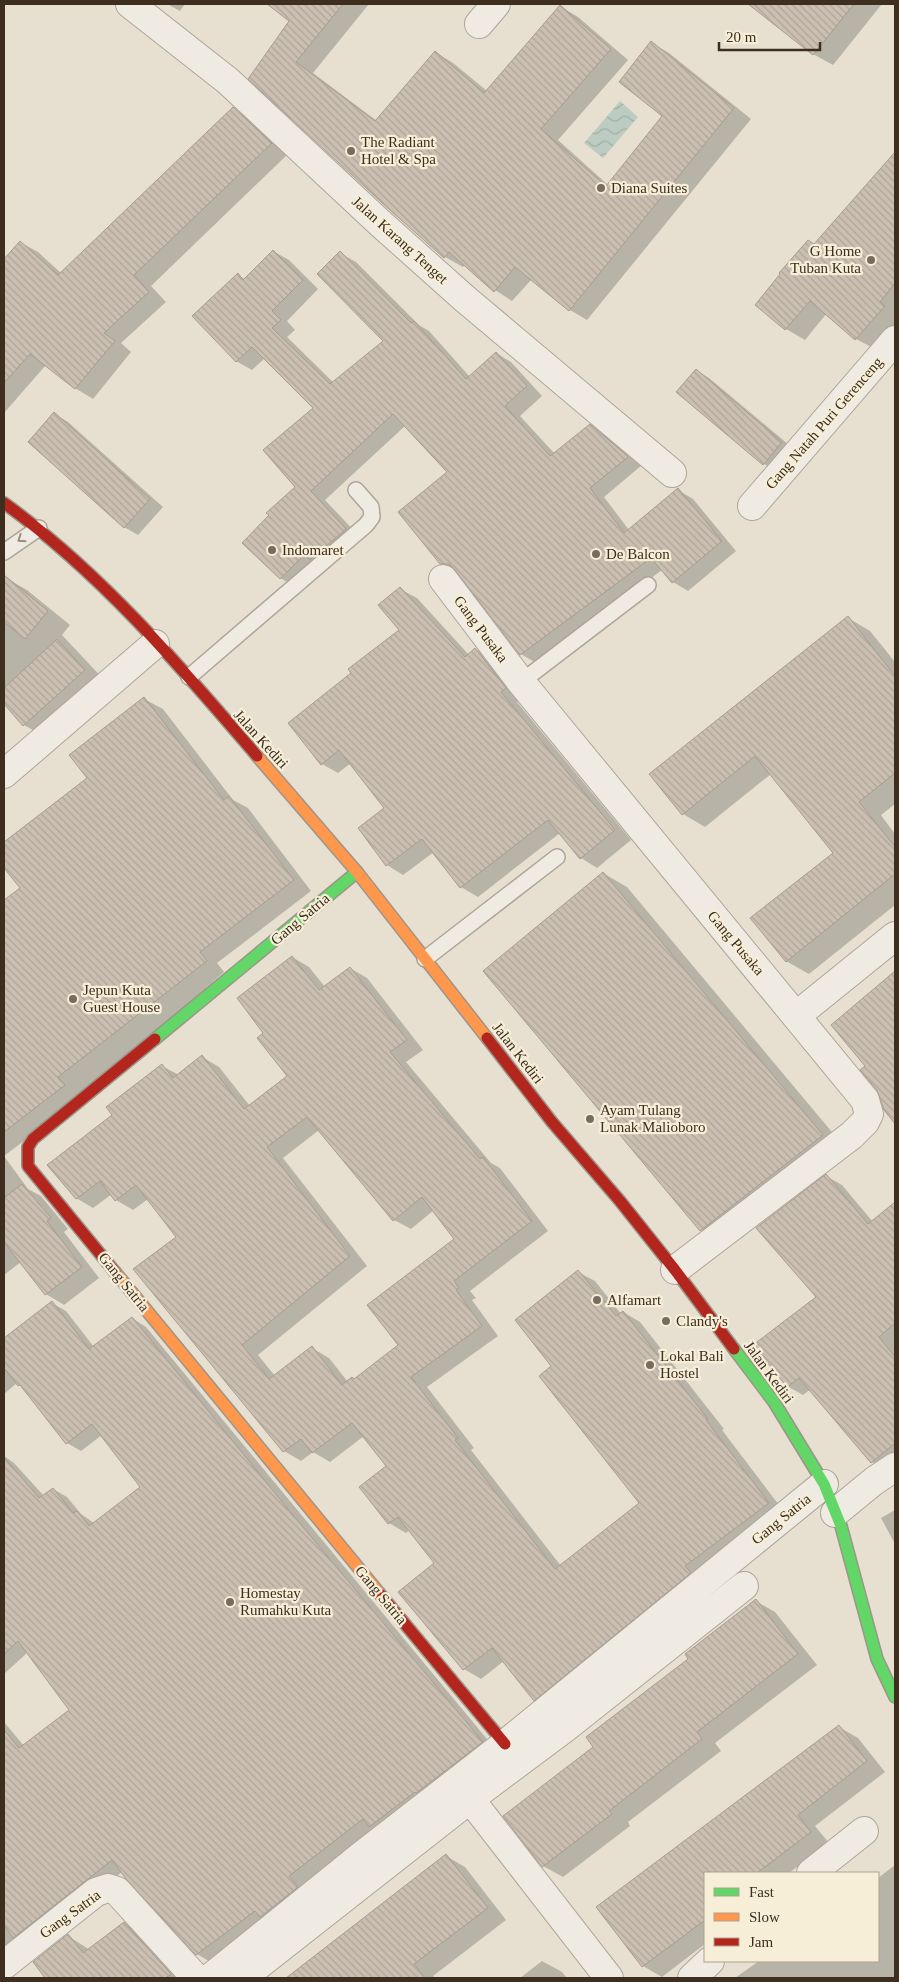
<svg xmlns="http://www.w3.org/2000/svg" width="899" height="1982" font-family="Georgia,serif">
<defs>
<pattern id="water-waves" width="16" height="10" patternUnits="userSpaceOnUse" patternTransform="scale(1.25)"><rect width="16" height="10" fill="#bcccc2"/><path d="M0 5q4-4 8 0t8 0" fill="none" stroke="#a2b0a6"/></pattern>
<pattern id="building-back-hatch" width="6" height="6" patternUnits="userSpaceOnUse" patternTransform="scale(1.25)"><rect width="6" height="6" fill="#cbbfb2"/><path d="M-1 5l2 2M0 0l6 6M5-1l2 2" fill="none" stroke="#afa499"/></pattern>
</defs>
<rect width="100%" height="100%" fill="#e7e0d1"/>
<path fill="url(#water-waves)" d="M 620,101 L 638,117 L 603,158 L 584,143 Z"/>
<path fill="#0003" fill-rule="evenodd" d="M 167,4 L 185,4 L 180,11 Z
M 291,4 L 369,4 L 313,73 L 377,121 L 435,52 L 453,63 L 487,91 L 561,7 L 578,17 L 628,60 L 558,140 L 608,185 L 664,116 L 652,43 L 669,53 L 751,119 L 587,320 L 570,310 L 532,279 L 512,301 L 495,290 L 465,265 L 463,267 L 445,257 L 391,211 L 250,79 L 290,21 L 283,14 Z
M 772,4 L 882,4 L 833,65 L 813,54 L 764,15 Z
M 233,109 L 251,119 L 288,154 L 151,286 L 166,302 L 121,343 L 131,352 L 93,399 L 75,388 L 46,365 L 4,413 L 4,261 L 20,242 L 38,252 L 62,274 Z
M 895,154 L 895,326 L 875,349 L 856,339 L 827,313 L 805,340 L 786,329 L 756,305 L 814,245 Z
M 273,251 L 289,260 L 318,289 L 287,321 L 295,330 L 287,337 L 334,383 L 385,342 L 340,253 L 356,262 L 419,325 L 429,331 L 470,377 L 496,353 L 511,362 L 542,396 L 520,416 L 555,454 L 590,426 L 605,435 L 642,465 L 604,497 L 629,530 L 678,490 L 693,499 L 736,551 L 688,591 L 673,582 L 662,570 L 536,663 L 521,654 L 457,572 L 441,563 L 449,472 L 405,426 L 325,500 L 361,538 L 296,587 L 280,578 L 296,487 L 314,408 L 265,358 L 252,370 L 236,361 L 238,275 L 246,280 Z
M 696,370 L 709,378 L 795,450 L 777,472 L 764,464 L 678,392 Z
M 55,414 L 68,422 L 163,507 L 138,535 L 124,527 Z
M 4,577 L 27,590 L 70,625 L 62,635 L 107,683 L 47,738 L 24,725 L 4,702 Z
M 400,589 L 417,598 L 469,655 L 475,649 L 492,659 L 522,698 L 517,702 L 631,840 L 597,868 L 581,858 L 560,833 L 478,897 L 461,887 L 434,852 L 403,875 L 387,865 L 386,808 L 351,763 L 338,773 L 322,764 L 353,673 L 401,630 Z
M 848,618 L 870,631 L 895,662 L 895,804 L 881,815 L 895,834 L 895,905 L 809,974 L 786,961 L 835,853 L 771,774 L 705,827 L 683,814 Z
M 144,699 L 163,709 L 233,800 L 248,808 L 311,891 L 217,963 L 224,972 L 83,1096 L 4,1156 L 4,901 L 21,888 L 4,866 L 4,843 L 88,778 Z
M 603,873 L 627,887 L 847,1150 L 726,1244 L 701,1230 Z
M 292,957 L 309,967 L 325,987 L 350,968 L 367,978 L 423,1050 L 406,1062 L 491,1163 L 500,1168 L 548,1231 L 470,1291 L 476,1298 L 472,1300 L 498,1336 L 427,1387 L 474,1448 L 471,1450 L 561,1566 L 641,1503 L 553,1366 L 578,1272 L 595,1281 L 621,1314 L 623,1312 L 640,1322 L 724,1429 L 722,1430 L 785,1513 L 551,1709 L 534,1700 L 504,1661 L 481,1679 L 464,1669 L 436,1564 L 410,1530 L 406,1533 L 389,1523 L 388,1466 L 364,1436 L 330,1462 L 313,1452 L 301,1461 L 284,1451 L 135,1270 L 178,1237 L 148,1199 L 133,1210 L 116,1200 L 112,1194 L 93,1208 L 76,1198 L 114,1115 L 162,1066 L 179,1075 L 202,1057 L 219,1067 L 250,1106 L 288,1076 L 265,1033 ZM 319,1130 L 394,1220 L 411,1229 L 434,1210 L 456,1239 L 400,1345 L 355,1380 L 352,1378 L 348,1382 L 329,1358 L 312,1348 L 275,1376 L 258,1355 L 367,1266 L 283,1158 Z
M 895,973 L 895,1116 L 887,1111 L 867,1066 L 833,1026 Z
M 4,1156 L 28,1189 L 41,1196 L 68,1229 L 64,1232 L 99,1278 L 64,1305 L 46,1294 L 21,1262 L 4,1275 Z
M 826,1176 L 842,1185 L 873,1222 L 895,1203 L 895,1464 L 887,1471 L 872,1462 L 811,1389 L 803,1395 L 787,1386 L 817,1297 Z
M 52,1303 L 66,1311 L 94,1347 L 132,1318 L 146,1327 L 496,1750 L 375,1829 L 303,1884 L 312,1895 L 212,1963 L 197,1954 L 122,1872 L 28,1945 L 4,1960 L 4,1722 L 24,1746 L 70,1710 L 28,1652 L 4,1674 L 4,1456 L 14,1463 L 44,1496 L 53,1489 L 67,1497 L 81,1514 L 94,1523 L 141,1487 L 102,1435 L 81,1451 L 67,1443 L 25,1389 L 17,1383 L 4,1394 L 4,1340 Z
M 895,1510 L 895,1544 L 881,1518 Z
M 756,1601 L 775,1612 L 817,1665 L 715,1743 L 721,1751 L 628,1822 L 630,1826 L 563,1877 L 543,1866 L 690,1659 Z
M 839,1727 L 858,1738 L 885,1772 L 815,1826 L 829,1843 L 789,1873 L 705,1873 L 705,1944 L 662,1977 L 643,1966 L 598,1907 Z
M 446,1856 L 465,1867 L 506,1920 L 433,1976 L 435,1978 L 289,1978 Z
M 895,1865 L 895,1978 L 735,1978 L 759,1961 L 878,1961 L 878,1878 Z
M 124,1923 L 143,1935 L 183,1978 L 46,1978 L 34,1963 L 68,1936 L 90,1950 Z
M 542,1961 L 562,1972 L 567,1978 L 520,1978 Z"/>
<path fill="url(#building-back-hatch)" stroke="#a89c90" fill-rule="evenodd" d="M 267,4 L 343,4 L 296,62 L 375,121 L 435,51 L 484,93 L 560,5 L 611,49 L 541,129 L 606,186 L 662,116 L 619,82 L 651,41 L 734,108 L 569,311 L 515,267 L 494,292 L 449,252 L 444,258 L 391,211 L 248,79 L 289,21 Z
M 748,4 L 854,4 L 813,55 Z
M 233,107 L 272,143 L 134,275 L 149,292 L 104,333 L 115,341 L 75,389 L 30,354 L 4,383 L 4,259 L 20,241 L 58,275 Z
M 895,152 L 895,283 L 880,302 L 885,306 L 855,340 L 810,301 L 785,330 L 755,305 L 780,274 L 779,273 L 808,240 L 814,244 Z
M 273,250 L 303,280 L 272,311 L 281,320 L 272,328 L 330,384 L 383,341 L 317,274 L 340,251 L 411,323 L 414,321 L 466,379 L 496,352 L 527,386 L 505,406 L 550,456 L 590,424 L 626,455 L 628,457 L 590,488 L 624,533 L 678,488 L 722,541 L 672,583 L 651,558 L 520,655 L 455,570 L 449,564 L 440,564 L 398,512 L 447,472 L 393,414 L 311,491 L 346,529 L 310,560 L 305,554 L 280,579 L 242,543 L 269,515 L 266,513 L 295,487 L 263,450 L 313,408 L 252,347 L 236,362 L 192,316 L 238,273 L 243,280 Z
M 696,369 L 782,442 L 763,465 L 676,392 Z
M 54,412 L 150,499 L 124,528 L 28,442 Z
M 4,575 L 48,611 L 25,639 L 4,622 Z
M 400,587 L 465,657 L 475,648 L 506,688 L 501,692 L 615,830 L 580,859 L 548,820 L 460,888 L 422,839 L 386,866 L 358,828 L 384,808 L 339,750 L 321,765 L 288,723 L 351,673 L 348,669 L 399,630 L 378,605 Z
M 848,616 L 895,676 L 895,773 L 859,802 L 895,847 L 895,874 L 786,962 L 750,918 L 833,853 L 755,756 L 682,815 L 649,774 Z
M 57,639 L 85,670 L 23,726 L 4,704 L 4,688 Z
M 144,697 L 224,800 L 229,796 L 294,880 L 200,952 L 207,961 L 58,1077 L 65,1085 L 4,1132 L 4,900 L 20,888 L 4,868 L 4,842 L 87,778 L 69,755 Z
M 603,872 L 823,1135 L 700,1231 L 483,971 Z
M 292,956 L 319,990 L 350,967 L 407,1040 L 390,1052 L 480,1159 L 483,1157 L 532,1221 L 454,1281 L 459,1288 L 456,1290 L 482,1326 L 411,1377 L 458,1438 L 455,1440 L 555,1569 L 639,1503 L 539,1376 L 551,1366 L 515,1320 L 578,1270 L 616,1316 L 623,1311 L 708,1419 L 706,1420 L 769,1503 L 685,1566 L 691,1573 L 534,1701 L 492,1648 L 463,1670 L 398,1592 L 434,1563 L 398,1517 L 388,1524 L 359,1487 L 386,1466 L 352,1423 L 312,1453 L 301,1439 L 283,1452 L 133,1269 L 176,1237 L 136,1185 L 115,1201 L 100,1181 L 76,1199 L 47,1165 L 112,1115 L 106,1107 L 162,1064 L 173,1078 L 202,1055 L 244,1109 L 287,1076 L 257,1038 L 263,1033 L 237,998 ZM 307,1117 L 393,1221 L 422,1197 L 454,1239 L 367,1305 L 398,1345 L 354,1379 L 352,1377 L 342,1385 L 312,1346 L 269,1379 L 242,1345 L 350,1256 L 267,1147 Z
M 895,971 L 895,1124 L 884,1110 L 877,1090 L 860,1070 L 865,1066 L 831,1025 Z
M 826,1174 L 868,1224 L 895,1202 L 895,1323 L 879,1337 L 895,1357 L 895,1443 L 871,1463 L 799,1378 L 787,1387 L 753,1345 L 816,1297 L 756,1228 Z
M 22,1184 L 51,1218 L 47,1221 L 82,1267 L 45,1295 L 4,1242 L 4,1198 Z
M 52,1301 L 89,1349 L 132,1317 L 292,1514 L 483,1742 L 416,1793 L 415,1792 L 369,1827 L 363,1819 L 289,1876 L 298,1887 L 260,1917 L 255,1911 L 196,1955 L 126,1879 L 112,1860 L 13,1938 L 4,1925 L 4,1730 L 19,1748 L 69,1710 L 18,1641 L 4,1654 L 4,1457 L 39,1498 L 53,1488 L 73,1513 L 77,1511 L 89,1526 L 140,1487 L 92,1424 L 66,1444 L 20,1385 L 18,1386 L 4,1368 L 4,1338 Z
M 756,1599 L 798,1654 L 697,1732 L 702,1739 L 609,1811 L 612,1814 L 542,1867 L 503,1816 L 593,1747 L 586,1737 L 688,1659 L 685,1654 Z
M 839,1725 L 867,1761 L 798,1815 L 811,1832 L 757,1873 L 705,1873 L 705,1920 L 642,1967 L 596,1907 Z
M 446,1854 L 488,1908 L 414,1964 L 425,1978 L 286,1978 Z
M 124,1922 L 171,1974 L 166,1978 L 45,1978 L 33,1962 L 68,1934 L 83,1953 Z"/>
<g fill="none" stroke-linecap="round" stroke-linejoin="round">
<defs>
<path id="lane" d="M 4,552 L 39,528
M 189,677 L 366,525 L 372,517 L 371,507 L 356,490
M 521,682 L 648,585
M 425,959 L 557,857"/>
<path id="street" d="M 130,4 L 228,81 L 380,223 L 464,298 L 672,473
M 479,24 L 496,4
M 752,506 L 895,340
M 443,579 L 521,682 L 865,1100 L 869,1114 L 865,1122 L 852,1135 L 675,1270
M 4,774 L 155,644
M 796,1016 L 895,936
M 835,1513 L 874,1481 L 895,1467
M 470,1799 L 609,1978
M 811,1873 L 864,1831
M 4,1965 L 96,1892 L 108,1888 L 117,1891 L 196,1978
M 210,1978 L 361,1856 L 505,1744 L 824,1484
M 242,1978 L 470,1799 L 565,1728 L 744,1586
M 692,1978 L 710,1961"/>
<path id="fast" d="M 155,1039 L 357,872
M 734,1349 L 774,1402 L 824,1484 L 841,1526 L 877,1659 L 895,1697"/>
<path id="slow" d="M 257,756 L 357,872 L 487,1038
M 115,1272 L 380,1594"/>
<path id="jam" d="M 4,503 C 100,572 180,666 257,756
M 487,1038 L 552,1122 L 620,1201 L 675,1270 L 734,1349
M 115,1272 L 28,1166 L 28,1147 L 33,1139 L 155,1039
M 380,1594 L 505,1744"/>
</defs>
<use href="#lane" stroke="#ada599" stroke-width="18"/>
<use href="#street" stroke="#ada599" stroke-width="30"/>
<use href="#fast" stroke="#9c958a" stroke-width="14"/>
<use href="#slow" stroke="#9c958a" stroke-width="14"/>
<use href="#jam" stroke="#9c958a" stroke-width="14"/>
<use href="#lane" stroke="#efebe3" stroke-width="15"/>
<use href="#street" stroke="#efebe3" stroke-width="28"/>
<use href="#fast" stroke="#63d668" stroke-width="11"/>
<use href="#slow" stroke="#ff974d" stroke-width="11"/>
<use href="#jam" stroke="#b3261e" stroke-width="11"/>
</g>
<defs><path id="oneway-chevron" d="M-2-3.5L2.5 0L-2 3.5" fill="none" stroke-width="1.6" stroke-linecap="round" stroke-linejoin="round" transform="scale(1.25)"/></defs>
<use stroke="#968c82" href="#oneway-chevron" transform="translate(21 539) rotate(146)"/>
<g fill="#786c5e" stroke="#f7eed8" stroke-width="2">
<circle cx="351" cy="151" r="5"/>
<circle cx="601" cy="188" r="5"/>
<circle cx="871" cy="260" r="5"/>
<circle cx="272" cy="550" r="5"/>
<circle cx="596" cy="554" r="5"/>
<circle cx="73" cy="999" r="5"/>
<circle cx="590" cy="1119" r="5"/>
<circle cx="597" cy="1300" r="5"/>
<circle cx="666" cy="1321" r="5"/>
<circle cx="650" cy="1365" r="5"/>
<circle cx="230" cy="1602" r="5"/>
</g>
<g text-anchor="middle" dominant-baseline="central" stroke-width="4.5" stroke-linejoin="round" paint-order="stroke">
<g font-size="15" fill="#3d2e20" stroke="#f7eed8" text-anchor="start">
<text x="361" y="142">The Radiant<tspan x="361" dy="17">Hotel &amp; Spa</tspan></text>
<text x="611" y="188">Diana Suites</text>
<text x="861" y="251" text-anchor="end">G Home<tspan x="861" dy="17">Tuban Kuta</tspan></text>
<text x="282" y="550">Indomaret</text>
<text x="606" y="554">De Balcon</text>
<text x="83" y="990">Jepun Kuta<tspan x="83" dy="17">Guest House</tspan></text>
<text x="600" y="1110">Ayam Tulang<tspan x="600" dy="17">Lunak Malioboro</tspan></text>
<text x="607" y="1300">Alfamart</text>
<text x="676" y="1321">Clandy's</text>
<text x="660" y="1356">Lokal Bali<tspan x="660" dy="17">Hostel</tspan></text>
<text x="240" y="1593">Homestay<tspan x="240" dy="17">Rumahku Kuta</tspan></text>
</g>
<g font-size="15" fill="#3d2e20" stroke="#f7eed8">
<text transform="translate(400 240) rotate(42)">Jalan Karang Tenget</text>
<text transform="translate(824 423) rotate(-49)">Gang Natah Puri Gerenceng</text>
<text transform="translate(481 629) rotate(53)">Gang Pusaka</text>
<text transform="translate(261 739) rotate(48)">Jalan Kediri</text>
<text transform="translate(300 919) rotate(-40)">Gang Satria</text>
<text transform="translate(736 943) rotate(50)">Gang Pusaka</text>
<text transform="translate(518 1053) rotate(52)">Jalan Kediri</text>
<text transform="translate(124 1282) rotate(51)">Gang Satria</text>
<text transform="translate(769 1372) rotate(54)">Jalan Kediri</text>
<text transform="translate(781 1519) rotate(-39)">Gang Satria</text>
<text transform="translate(381 1595) rotate(50)">Gang Satria</text>
<text transform="translate(70 1914) rotate(-36)">Gang Satria</text>
</g>
</g>
<rect width="899" height="1982" fill="none" stroke="#3d2e20" stroke-width="10"/>
<rect x="704" y="1872" width="175" height="90" fill="#f7eed8" stroke="#ada18e"/>
<rect x="714" y="1888" width="25" height="8" fill="#63d668" stroke="#ada18e"/>
<text x="749" y="1897" font-size="15" fill="#3d2e20">Fast</text>
<rect x="714" y="1913" width="25" height="8" fill="#ff974d" stroke="#ada18e"/>
<text x="749" y="1922" font-size="15" fill="#3d2e20">Slow</text>
<rect x="714" y="1938" width="25" height="8" fill="#b3261e" stroke="#ada18e"/>
<text x="749" y="1947" font-size="15" fill="#3d2e20">Jam</text>
<path d="M719 42v8h101v-8" fill="none" stroke="#3d2e20" stroke-width="2.5"/>
<text x="726" y="42" font-size="15" fill="#3d2e20" stroke="#f7eed8" stroke-width="4" paint-order="stroke">20 m</text>
</svg>
